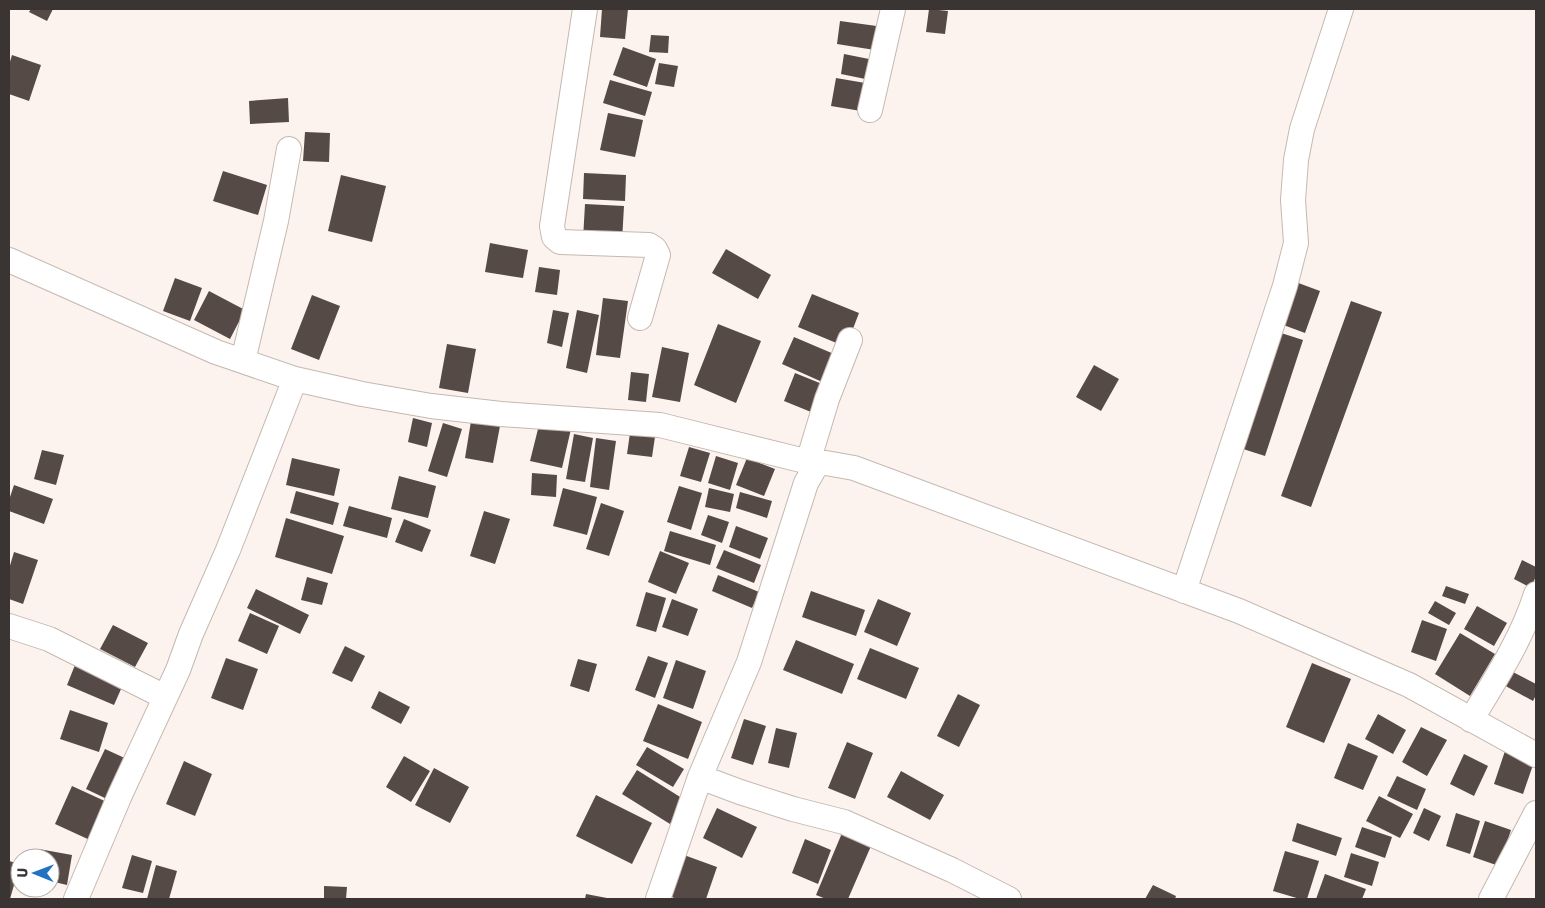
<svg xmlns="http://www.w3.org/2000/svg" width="1545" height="908" font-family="Jost,sans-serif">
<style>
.building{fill:#554a45}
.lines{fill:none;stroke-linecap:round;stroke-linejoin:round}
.minor-casing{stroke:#c4b8b1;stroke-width:26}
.minor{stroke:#fff;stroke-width:24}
</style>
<rect width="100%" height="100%" fill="#fdf3ee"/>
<!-- building -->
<path class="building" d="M31,9H53L47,21L29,12Z
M602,9H628L625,39L600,37Z
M929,9L948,11L945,34L926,32Z
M840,21L884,27L881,51L837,44Z
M651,35L669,36L668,53L649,52Z
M623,47L656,59L647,87L613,75Z
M844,54L879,61L875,81L841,74Z
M12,55L41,65L29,101L9,94V65Z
M659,63L678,66L674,87L655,84Z
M836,78L871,84L867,112L831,106Z
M610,80L652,92L645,116L603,103Z
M288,98L289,122L250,124L249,101Z
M608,113L643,120L635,157L600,150Z
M305,132L330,133L329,162L303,161Z
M223,171L267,185L258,215L213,201Z
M584,173L626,175L625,201L583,199Z
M341,175L386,186L372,242L328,231Z
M585,204L624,206L622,241L583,239Z
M490,243L528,250L523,278L485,272Z
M726,249L771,275L758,299L712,273Z
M539,267L560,270L557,295L535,292Z
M175,278L202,288L190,321L163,311Z
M1293,281L1320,291L1305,333L1278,323Z
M209,291L245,310L230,339L194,320Z
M812,294L859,313L846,347L798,327Z
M312,295L340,306L319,360L291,349Z
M603,298L628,301L620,358L596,355Z
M1351,301L1382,312L1311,507L1281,496Z
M553,310L569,313L562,347L547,343Z
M577,310L599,315L587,373L566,368Z
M718,324L761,341L736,403L694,385Z
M1278,332L1303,340L1265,456L1240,448Z
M794,337L841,357L829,385L782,364Z
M447,344L476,349L468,393L439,388Z
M662,347L689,353L680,402L652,397Z
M1094,365L1119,379L1101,411L1076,397Z
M631,372L649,374L646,402L628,400Z
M795,373L827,386L816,414L784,401Z
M413,418L432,423L427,447L408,442Z
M471,421L500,426L493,463L465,458Z
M540,421L571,429L562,468L530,461Z
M443,423L462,429L447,477L428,471Z
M631,426L656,430L652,457L627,454Z
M574,434L593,438L585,482L566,479Z
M596,438L616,441L609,490L590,487Z
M689,447L710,453L701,482L680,476Z
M42,450L64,455L56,485L34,479Z
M716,456L738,463L730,490L708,483Z
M292,458L340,469L334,496L286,485Z
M747,458L775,469L764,496L736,485Z
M532,473L557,475L556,497L531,495Z
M399,476L436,486L428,518L391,509Z
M14,485L53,499L44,524L9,511V500Z
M679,486L702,493L691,530L667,522Z
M563,488L597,497L587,535L553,526Z
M709,488L734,494L730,512L705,507Z
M296,491L339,503L333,525L290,513Z
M740,492L772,501L767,518L736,508Z
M601,503L624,511L609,556L586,549Z
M349,506L392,518L387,538L343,526Z
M484,511L510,519L495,564L470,556Z
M708,515L729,522L722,543L701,535Z
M286,518L344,536L332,574L275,557Z
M404,519L431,530L422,552L395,542Z
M736,526L768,538L760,559L729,547Z
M670,531L716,545L710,565L664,551Z
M724,550L761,565L754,583L716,568Z
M660,551L689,563L676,594L648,582Z
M14,552L38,560L23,604L9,599V569Z
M1522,560L1536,567V576L1531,588L1514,579Z
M718,575L759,592L752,608L712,591Z
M307,577L328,583L322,605L301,600Z
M1446,586L1469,594L1465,604L1442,596Z
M256,589L309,615L300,634L247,608Z
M811,591L865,610L856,636L802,617Z
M646,592L666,598L656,632L636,626Z
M672,599L698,609L688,636L662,627Z
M878,599L911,613L897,646L864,632Z
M1435,601L1456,613L1449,625L1428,613Z
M1477,606L1507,623L1494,646L1464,629Z
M250,613L279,626L267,654L238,641Z
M1422,620L1447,629L1436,661L1411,652Z
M113,625L148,643L135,667L100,649Z
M1460,633L1495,654L1470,696L1435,674Z
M796,640L854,664L842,694L783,670Z
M345,646L365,656L352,682L332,673Z
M870,648L919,668L906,699L857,679Z
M648,656L668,663L655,698L635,690Z
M226,658L258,669L243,710L211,698Z
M578,659L597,664L589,692L570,686Z
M77,660L125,680L114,705L67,685Z
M676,660L706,671L693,709L663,698Z
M1312,663L1351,679L1324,743L1286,727Z
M1509,670L1536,684V695L1533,701L1502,684Z
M379,691L410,707L401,724L371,708Z
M958,694L980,705L959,747L937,736Z
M658,704L702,722L688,759L643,741Z
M70,710L108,723L99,752L60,739Z
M1378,714L1406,730L1393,754L1365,739Z
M744,719L766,726L753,765L731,758Z
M1421,727L1447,740L1427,776L1402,762Z
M776,728L797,733L789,768L768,763Z
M847,742L873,753L855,799L828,788Z
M1348,743L1378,756L1363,790L1334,778Z
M647,747L684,769L673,787L636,765Z
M105,749L129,760L109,800L86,789Z
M1505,751L1534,762L1523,794L1494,784Z
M1464,754L1488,766L1474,796L1450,784Z
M404,756L430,771L411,802L386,787Z
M184,761L212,774L195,816L166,804Z
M434,768L469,787L450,823L415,805Z
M637,770L685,800L670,824L622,794Z
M901,771L944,795L930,820L887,797Z
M1397,776L1426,789L1417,810L1387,796Z
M72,786L109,803L92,841L55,824Z
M596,795L652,823L632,864L576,836Z
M1379,796L1413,814L1400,838L1366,821Z
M717,808L757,827L742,858L703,838Z
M1424,808L1441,816L1429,841L1413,833Z
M1456,813L1480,821L1470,854L1446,846Z
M1485,821L1511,830L1499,866L1473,857Z
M1297,823L1342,838L1336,856L1292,841Z
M1362,827L1392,837L1385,858L1355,847Z
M842,833L871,846L848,899H826L816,895Z
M805,839L831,850L818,884L792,873Z
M39,849L72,855L67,885L50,881V858H37Z
M1285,851L1319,861L1307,899H1300L1273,891Z
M1351,853L1379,862L1372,886L1344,877Z
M132,855L152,861L143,893L122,888Z
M684,855L717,867L706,899H677L669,896Z
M9,861L20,864L10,899H9Z
M156,865L177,871L169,899H147Z
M1325,874L1366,889L1362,899H1316Z
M1153,885L1176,896L1175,899H1145Z
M324,886L347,887L346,899H324Z
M586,894L607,898V899H585Z"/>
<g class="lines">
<!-- minor casing -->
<g class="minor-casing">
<path id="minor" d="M585,9L552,226L554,237L560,242L649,245L655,249L658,255L640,318
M870,110L893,9
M9,260L216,352L295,379
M243,361L276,221L289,149
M808,462L827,399L850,340
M817,464L826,463L854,468L1239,611L1409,685L1536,755
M1184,591L1285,286L1296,243L1293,200L1296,160L1302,129L1341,9
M9,626L49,639L165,697
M1471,720C1495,680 1522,639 1536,594
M700,777L740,792L793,809L844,822L952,870L1009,899
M76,899L120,795L178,670L191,634L228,550L295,379L362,394L431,406L501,414L660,425L817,464L806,483L749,662L700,777L658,899
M1491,899L1536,813"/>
</g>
<!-- minor -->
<use href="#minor" class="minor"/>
</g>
<!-- border -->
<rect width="1545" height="908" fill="none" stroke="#3a3533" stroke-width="20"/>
<!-- north arrow -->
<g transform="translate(35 873) rotate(271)"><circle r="24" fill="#ffffff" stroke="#b0aead"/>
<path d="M0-4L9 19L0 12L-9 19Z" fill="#2272c0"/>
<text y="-8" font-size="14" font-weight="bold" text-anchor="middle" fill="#3a3533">U</text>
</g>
</svg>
